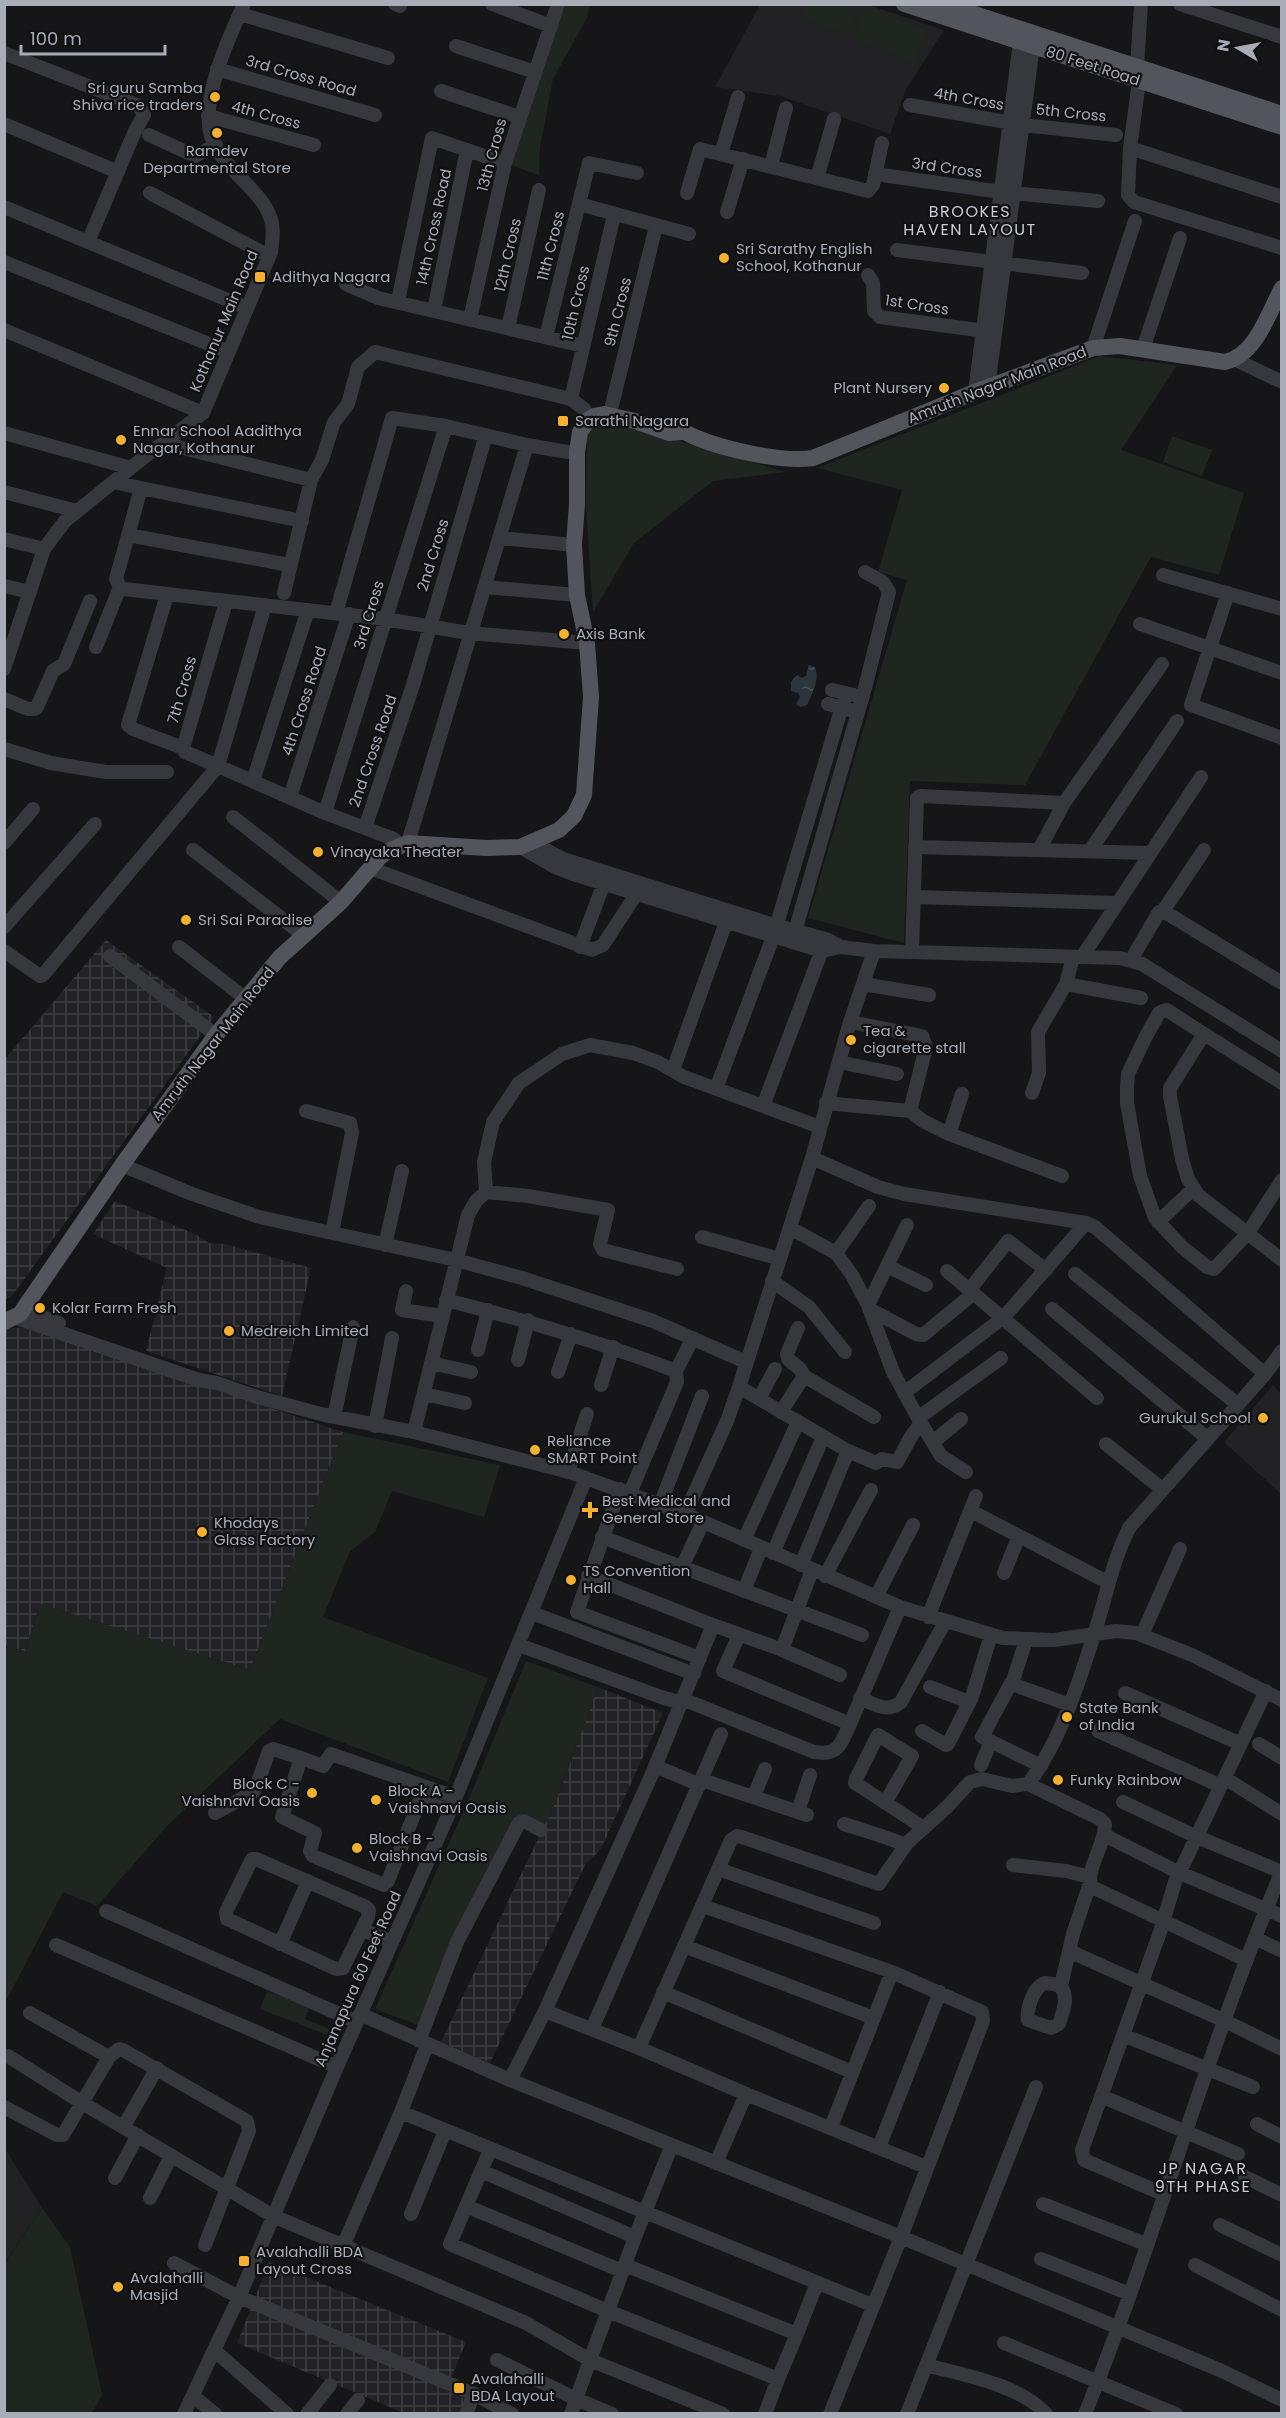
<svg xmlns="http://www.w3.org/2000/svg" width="1286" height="2418" font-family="Poppins,sans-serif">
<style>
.built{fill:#222225}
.industrial{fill:url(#industrial-grid)}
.green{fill:#1e261f}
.water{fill:url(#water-ripples)}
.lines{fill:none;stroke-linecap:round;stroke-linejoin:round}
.minor{stroke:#37383d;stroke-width:14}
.major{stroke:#53555c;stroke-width:16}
.poi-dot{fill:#f2b134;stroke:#111113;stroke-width:2}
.labels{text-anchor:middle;stroke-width:4.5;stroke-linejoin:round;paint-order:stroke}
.street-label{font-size:15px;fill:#a8adb8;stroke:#111113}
.poi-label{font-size:15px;fill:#a8adb8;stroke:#111113;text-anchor:start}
.neighbourhood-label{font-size:16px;letter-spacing:1.5px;fill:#c9ccd4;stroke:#111113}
</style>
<defs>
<pattern id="industrial-grid" width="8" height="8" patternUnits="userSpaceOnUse" patternTransform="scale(1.5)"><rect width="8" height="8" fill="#222225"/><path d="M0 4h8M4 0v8" fill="none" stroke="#3f3f43"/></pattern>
<pattern id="water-ripples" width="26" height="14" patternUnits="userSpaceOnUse" patternTransform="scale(1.5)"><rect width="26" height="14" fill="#2c353c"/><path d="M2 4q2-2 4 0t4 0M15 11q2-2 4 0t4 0" fill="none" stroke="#485056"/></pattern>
</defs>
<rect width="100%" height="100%" fill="#161618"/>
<!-- built -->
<path class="built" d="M760,5H868L944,30L906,89L890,134L780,96L715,87Z
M1273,1385L1281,1394V1494L1224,1442Z
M4,2147L42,2208L7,2260L4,2258Z"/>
<!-- industrial -->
<path class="industrial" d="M106,940L214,1017L12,1296L5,1300V1059Z
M115,1201L197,1235L209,1243L225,1244L311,1268L282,1396L146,1351L167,1268L93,1234Z
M27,1327L343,1432L250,1670L40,1604L25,1651L5,1645L4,1329Z
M598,1687L663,1713L601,1849L585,1865L490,2063L441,2042L556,1801Z
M269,2262L466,2342L446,2390L465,2399L459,2413H404L237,2343Z"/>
<!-- green -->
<path class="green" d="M807,4L845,5L857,9L847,35L802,17Z
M563,5H589L588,16L553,79L540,147L539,175L508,164Z
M865,6L927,30L915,62L853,38Z
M1100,356L1177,365L1121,450L1244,493L1219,575L1151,557L1025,785L910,781L904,943L808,918L907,580L878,572L902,490L817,468Z
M608,420L785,472L713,481L634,543L593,612L586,506L587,437L594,423Z
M1172,436L1212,450L1202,476L1163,462Z
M343,1432L500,1465L484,1517L392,1491L375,1532L350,1551L323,1617L488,1678L448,1782L280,1719L167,1826L97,1906L63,1892L5,2003V1645L25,1651L40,1604L250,1670Z
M526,1661L598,1687L556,1801L545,1824L524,1813L518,1817L467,1909L418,2025L375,2009L471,1794Z
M267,1991L309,2007L305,2019L332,2030L330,2036L260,2009Z
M42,2208L70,2247L102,2395L92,2413L8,2414L5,2411V2264Z"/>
<!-- water -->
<path class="water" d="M809,665L815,667C820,679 812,694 807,705L800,707L796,704L800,697L798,693L791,691V682L797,675L802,678L806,676Z"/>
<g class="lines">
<!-- minor -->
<path class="minor" d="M395,4L400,6
M492,4L551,26
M1141,4L1137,67L1139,81L1130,148L1128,195L1134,202L1282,248
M1180,4L1282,37
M240,14L388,58
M456,46L535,72
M4,53L139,106L144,115L135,131L88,242
M217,69L375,115
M441,91L519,117
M910,105L1023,125L1116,135
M208,116L314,145
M4,124L118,172
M149,135L195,156L216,145
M1130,148L1282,197
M721,154L738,97
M771,166L786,108
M875,174L1001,192L1098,201
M817,178L834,119
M150,193L269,256
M687,193L700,149L868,191L873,185L882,143
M579,204L689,234
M4,207L247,308
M727,212L743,159
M897,250L1082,273
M4,262L229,352
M868,275L873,283L874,311L880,317L993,332
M346,284L378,298L583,346
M398,301L432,138L505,163
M434,310L467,150
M470,319L505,163L558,4
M508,328L539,190
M4,330L203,413
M546,337L589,163L637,173
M1093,348L1135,221
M1143,349L1180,238
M1236,360L1282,382
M988,387L1033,46
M975,392L1020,42
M571,399L614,215
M612,405L656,226
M4,433L131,468
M163,443L311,480
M114,482L141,488L116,579L120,587L124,589L385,619L469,633L587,643
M141,488L302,521
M4,492L77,511
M128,535L289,565
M499,538L574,545
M4,539L44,549
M1163,575L1282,609
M4,586L30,592
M484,587L577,595
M284,593L311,480L322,460L334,422L348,404L358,367L375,352L571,399L584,409L590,419
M1228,593L1191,705L1282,738
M167,595L128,725L133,729L183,748
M226,602L183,748L185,752L218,766L265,605
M336,613L392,418L446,426L527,445L568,452
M1140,624L1282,673
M96,647L120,587
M4,669L44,549L65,521L143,458L203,413L271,252C272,243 274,233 272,224C267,192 223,172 211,136C200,100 229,37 244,4
M832,690L854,695
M4,699L28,709H35L37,707L53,671L64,664L90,601
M828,704L850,710
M4,749L51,763L106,772H167
M253,781L308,610
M290,797L349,614
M325,813L446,426
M233,817L341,902
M365,828L413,685L486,435
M4,843L33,809
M408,843L527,445
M533,843L563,859L777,926L826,939L841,947
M520,847L555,867L573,874L822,951L841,947L874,951L1120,958L1142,964L1282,1051
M915,847L1150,853
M193,850L303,935
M1039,850L1064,803L1162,664
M1090,851L1177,721
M370,868L592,950L603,945L637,893
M914,897L1116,903
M1163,911L1204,850
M4,927L95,824
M792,942L865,688L889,592L883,582L865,572
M179,947L246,999
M580,947L604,883
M4,951L40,976L43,975L218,766L325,813L394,839L400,845
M912,952L917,798L920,796L1064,803
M110,956L216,1035
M1082,957L1201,777
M1131,960L1159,912L1163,911L1282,983
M863,984L929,995
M1066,984L1141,998
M850,1022L922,1036L926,1047L910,1111
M1204,1034L1167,1010L1163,1011L1159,1013L1145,1038L1128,1074L1127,1087V1103L1140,1176L1155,1218L1182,1247L1207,1267L1214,1269L1248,1233L1282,1180
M839,1062L897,1074
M673,1070L726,922
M1282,1083L1204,1034L1170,1088V1096L1182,1159L1188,1179L1198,1195L1282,1260
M716,1089L773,937L846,693
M1032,1093L1039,1073L1038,1032L1066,984L1073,957
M826,1103L910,1111L923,1121L949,1134L1062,1176
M763,1106L825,942
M306,1111L350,1123L352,1133L332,1233
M949,1134L962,1094
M812,1158L878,1187L904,1194L1086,1223L1095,1227L1265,1374
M122,1165L192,1194L259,1217L456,1260L522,1278L653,1321L746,1362
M486,1192L484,1162L493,1122L519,1083L562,1054L590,1045L633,1053L658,1062L684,1077L820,1127
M1158,1222L1194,1188
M790,1228L836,1253L852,1275L868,1305L893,1372L918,1418L941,1456L966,1472
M702,1237L780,1259
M385,1245L402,1171
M836,1253L869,1206
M887,1266L926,1285
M947,1271L1097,1398
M1075,1274L1237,1404
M772,1281L809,1307L845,1352
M970,1289L1008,1241L1046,1270
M406,1291L402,1310L442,1316
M446,1300C525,1320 601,1342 676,1371L677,1382L630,1493
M868,1305L907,1225
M869,1309L916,1334L923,1335L974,1293
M1052,1309L1207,1438
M23,1310L59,1323
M14,1317L199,1380L217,1383L257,1397L325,1415L414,1432L569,1472L685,1514L900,1607L1003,1638L1054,1640L1116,1631L1136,1633L1192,1655L1282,1700
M798,1328L787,1354L788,1359L800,1369L804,1376
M478,1350L488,1310
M518,1360L528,1320
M431,1363L471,1372
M676,1371L693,1338
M558,1372L571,1334
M601,1385L613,1347
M739,1387L848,1451L876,1463L882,1459L897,1462L912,1435L921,1423
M904,1393L1004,1317L1086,1223
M424,1394L465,1403
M759,1399L775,1369
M781,1412L804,1376L874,1417
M334,1417L353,1327
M918,1418L1001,1358
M375,1426L392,1338
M414,1432L468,1215L476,1201L486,1192L528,1196L608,1210L600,1244L603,1250L677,1269
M933,1442L961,1419
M1106,1444L1162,1489
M568,1472L587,1414
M620,1489L577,1612L700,1658
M660,1505L702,1396
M971,1511L1109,1583
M685,1514L727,1421L739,1387L812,1158L850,1022L874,951
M602,1537L862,1635
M744,1540L798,1422
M773,1553L823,1437
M801,1565L848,1451
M682,1567L703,1522
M1004,1573L1019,1536
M588,1576L713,1625
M825,1576L871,1490
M744,1591L761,1548
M876,1597L913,1525
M532,1613L694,1674
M928,1617L976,1496
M739,1635L723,1671L850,1724L900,1607
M1142,1635L1180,1549
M1026,1640L1012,1684L1070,1705
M519,1645L661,1697L678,1702H690L814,1752C840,1756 840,1744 850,1724
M780,1649L840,1675
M1011,1683L982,1737L1041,1766
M930,1687L969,1702
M1125,1693L1241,1744
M860,1698C875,1705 887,1713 901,1702L945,1622
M922,1731L946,1745L948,1744L972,1697L991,1635
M1098,1731L1221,1786
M1259,1744L1282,1758
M981,1765L991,1741
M655,1766L700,1785
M1225,1778L1282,1814
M702,1780L807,1815
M1028,1784L1100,1819L1105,1824C1106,1843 1084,1872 1092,1887L1246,1960
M425,1787L388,1881L384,1885L313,1856L310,1851L315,1833L282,1817L301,1758L323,1766L331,1754L455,1797
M754,1796L765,1769
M420,1800L450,1811
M1123,1802L1197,1837L1282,1872
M885,1803L912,1756L878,1735L856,1779L855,1783L924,1828
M798,1811L810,1775
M215,1813L252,1793L256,1787L269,1751L273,1749L301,1758
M844,1824C865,1831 885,1836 905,1845
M1104,1835L1180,1873L1282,1916
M252,1859H256L366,1907L369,1910L368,1917L343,1968L336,1969L227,1919L226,1912Z
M1013,1865L1066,1871L1090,1877
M718,1869L874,1923
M703,1906L892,1972L982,2012L983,2021L901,2237L830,2414
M106,1911L357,2022
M363,1930L392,1942
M1255,1938L1282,1951
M280,1944L308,1881
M56,1945L337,2067
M684,1946L874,2018
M1069,1951L1225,2021L1282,2049
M1061,1986C1057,1985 1050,1983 1046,1983C1034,1985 1026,2010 1028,2020L1051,2028L1059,2024C1063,2011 1069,1999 1061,1986L1073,1934L1090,1883
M663,1992L852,2072
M545,2011L652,1774L713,1625L780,1649L783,1647L812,1570
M30,2013L109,2057
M360,2014L510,2080L901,2237L1222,2371L1282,2400
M592,2029L721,1734
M1123,2035L1253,2087
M419,2041L457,1942L519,1823L524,1821L541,1830
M639,2048L746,2094L926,2167
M8,2056L84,2104L273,2216L526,2323L590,2360L571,2414
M510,2080L545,2011L639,2048L731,1840L737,1836L742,1837L879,1884L907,1843L947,1807L970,1782L982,1779L1012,1786L1028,1784C1062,1740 1084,1668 1100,1615C1109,1584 1114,1558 1129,1528L1265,1374L1282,1351
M1101,2096L1238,2154
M4,2107L57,2135H63L109,2057L119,2049L123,2050L247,2121L249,2131L205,2245
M401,2112L872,2305
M1257,2124L1282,2137
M124,2126L157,2068
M831,2127L892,1972
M671,2147L635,2237L590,2360L723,2414
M879,2147L940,1992
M490,2150L450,2244L608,2311L778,2379L797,2334
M716,2163L746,2094
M481,2171L635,2237
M1245,2177L1282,2195
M115,2178L138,2135
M1163,2194L1084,2160L1082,2150L1160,1932L1175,1882L1266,1691
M150,2198L171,2156
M1043,2204L1146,2244
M466,2206L622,2271
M411,2214L445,2131
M1220,2225L1282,2255
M343,2246L401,2112L427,2045
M1041,2259L1130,2294
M174,2263L239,2297L474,2394L512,2414
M625,2265L797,2334L817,2283
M1195,2265L1282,2310
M1004,2343L1176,2414
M215,2351L287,2414
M497,2360L576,2399L612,2414
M927,2365C965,2376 1019,2384 1046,2414
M193,2396L215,2414
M184,2414L239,2297L337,2067L450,1811L586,1478
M307,2414L330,2385
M347,2414L358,2400
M466,2414L474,2394
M765,2414L778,2379
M907,2414L1036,2087
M1085,2414C1157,2235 1207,2048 1282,1871"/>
<!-- major -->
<path class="major" d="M904,4L1282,127
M944,4L1282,114
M674,425C700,446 780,463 813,458L975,392L1093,348L1120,346L1225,362C1256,355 1268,314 1282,288
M4,1322L20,1314L122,1165L216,1035L280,957L341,902L379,858L388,851L408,843L486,848L520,847L559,830L574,816L584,795L591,697L587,643L577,595L574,545L577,504V452L580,432L588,420L594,416L604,414L635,421L669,433L682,432"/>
</g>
<!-- markers -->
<g class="poi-dot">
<circle cx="215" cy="97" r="6"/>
<circle cx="217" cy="133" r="6"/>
<circle cx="724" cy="258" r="6"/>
<rect x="254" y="271" width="12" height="12" rx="3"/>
<circle cx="944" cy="388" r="6"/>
<rect x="557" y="415" width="12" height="12" rx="3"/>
<circle cx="121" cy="440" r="6"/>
<circle cx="564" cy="634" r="6"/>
<circle cx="318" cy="852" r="6"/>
<circle cx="186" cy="920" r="6"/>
<circle cx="851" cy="1040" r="6"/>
<circle cx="40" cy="1308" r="6"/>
<circle cx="229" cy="1331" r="6"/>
<circle cx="1263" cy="1418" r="6"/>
<circle cx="535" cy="1450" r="6"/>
<path d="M587 1501h6v6h6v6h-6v6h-6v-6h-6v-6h6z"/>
<circle cx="202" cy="1532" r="6"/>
<circle cx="571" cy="1580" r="6"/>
<circle cx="1067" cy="1717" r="6"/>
<circle cx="1058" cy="1780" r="6"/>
<circle cx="312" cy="1793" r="6"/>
<circle cx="376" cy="1800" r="6"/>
<circle cx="357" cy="1848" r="6"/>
<rect x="238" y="2255" width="12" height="12" rx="3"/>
<circle cx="118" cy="2287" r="6"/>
<rect x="453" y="2382" width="12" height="12" rx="3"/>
</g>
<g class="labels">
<!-- street labels -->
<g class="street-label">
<text transform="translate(1093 66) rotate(18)" y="5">80 Feet Road</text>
<text transform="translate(301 76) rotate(16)" y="5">3rd Cross Road</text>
<text transform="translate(969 99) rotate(10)" y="5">4th Cross</text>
<text transform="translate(1071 113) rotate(6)" y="5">5th Cross</text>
<text transform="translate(266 115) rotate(15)" y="5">4th Cross</text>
<text transform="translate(492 155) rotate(-75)" y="5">13th Cross</text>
<text transform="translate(947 168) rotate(8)" y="5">3rd Cross</text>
<text transform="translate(434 227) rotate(-78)" y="5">14th Cross Road</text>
<text transform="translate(551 246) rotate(-76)" y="5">11th Cross</text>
<text transform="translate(508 255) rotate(-77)" y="5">12th Cross</text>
<text transform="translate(576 303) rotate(-77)" y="5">10th Cross</text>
<text transform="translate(917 305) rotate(9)" y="5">1st Cross</text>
<text transform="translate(618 312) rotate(-76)" y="5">9th Cross</text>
<text transform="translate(224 321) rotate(-67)" y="5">Kothanur Main Road</text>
<text transform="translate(997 385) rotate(-21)" y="5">Amruth Nagar Main Road</text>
<text transform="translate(433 555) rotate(-73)" y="5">2nd Cross</text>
<text transform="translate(369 615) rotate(-73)" y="5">3rd Cross</text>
<text transform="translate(182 690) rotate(-74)" y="5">7th Cross</text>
<text transform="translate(304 701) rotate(-72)" y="5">4th Cross Road</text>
<text transform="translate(373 751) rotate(-71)" y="5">2nd Cross Road</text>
<text transform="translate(213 1044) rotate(-52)" y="5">Amruth Nagar Main Road</text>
<text transform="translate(358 1979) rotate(-66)" y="5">Anjanapura 60 Feet Road</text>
</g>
<!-- poi labels -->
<g class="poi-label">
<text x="203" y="93" text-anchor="end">Sri guru Samba<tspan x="203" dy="17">Shiva rice traders</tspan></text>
<text x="217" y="156" text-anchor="middle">Ramdev<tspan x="217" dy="17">Departmental Store</tspan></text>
<text x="736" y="254">Sri Sarathy English<tspan x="736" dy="17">School, Kothanur</tspan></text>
<text x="272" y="282">Adithya Nagara</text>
<text x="932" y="393" text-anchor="end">Plant Nursery</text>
<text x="575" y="426">Sarathi Nagara</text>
<text x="133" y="436">Ennar School Aadithya<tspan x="133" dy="17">Nagar, Kothanur</tspan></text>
<text x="576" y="639">Axis Bank</text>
<text x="330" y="857">Vinayaka Theater</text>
<text x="198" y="925">Sri Sai Paradise</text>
<text x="863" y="1036">Tea &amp;<tspan x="863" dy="17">cigarette stall</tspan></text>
<text x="52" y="1313">Kolar Farm Fresh</text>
<text x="241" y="1336">Medreich Limited</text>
<text x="1251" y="1423" text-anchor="end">Gurukul School</text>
<text x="547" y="1446">Reliance<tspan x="547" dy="17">SMART Point</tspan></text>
<text x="602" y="1506">Best Medical and<tspan x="602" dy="17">General Store</tspan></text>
<text x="214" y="1528">Khodays<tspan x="214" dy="17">Glass Factory</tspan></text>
<text x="583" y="1576">TS Convention<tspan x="583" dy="17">Hall</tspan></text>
<text x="1079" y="1713">State Bank<tspan x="1079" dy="17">of India</tspan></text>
<text x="1070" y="1785">Funky Rainbow</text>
<text x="300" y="1789" text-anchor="end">Block C -<tspan x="300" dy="17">Vaishnavi Oasis</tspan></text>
<text x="388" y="1796">Block A -<tspan x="388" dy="17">Vaishnavi Oasis</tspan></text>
<text x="369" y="1844">Block B -<tspan x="369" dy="17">Vaishnavi Oasis</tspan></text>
<text x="256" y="2257">Avalahalli BDA<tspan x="256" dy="17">Layout Cross</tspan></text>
<text x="130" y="2283">Avalahalli<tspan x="130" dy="17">Masjid</tspan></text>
<text x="471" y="2384">Avalahalli<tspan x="471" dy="17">BDA Layout</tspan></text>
</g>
<!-- neighbourhood labels -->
<g class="neighbourhood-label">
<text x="970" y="217">BROOKES<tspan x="970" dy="18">HAVEN LAYOUT</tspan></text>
<text x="1203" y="2174">JP NAGAR<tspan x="1203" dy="18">9TH PHASE</tspan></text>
</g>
</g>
<!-- border -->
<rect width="1286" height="2418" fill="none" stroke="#a8adb8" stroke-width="12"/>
<!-- north arrow -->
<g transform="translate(1238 48) rotate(280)" stroke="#111113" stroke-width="4.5" paint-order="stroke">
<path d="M0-4.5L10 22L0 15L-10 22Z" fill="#a8adb8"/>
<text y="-9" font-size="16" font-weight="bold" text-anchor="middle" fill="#a8adb8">N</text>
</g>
<!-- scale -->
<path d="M21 45v9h144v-9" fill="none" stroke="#a8adb8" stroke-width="3"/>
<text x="30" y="45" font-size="18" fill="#a8adb8" stroke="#111113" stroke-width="4.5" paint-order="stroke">100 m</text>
</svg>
